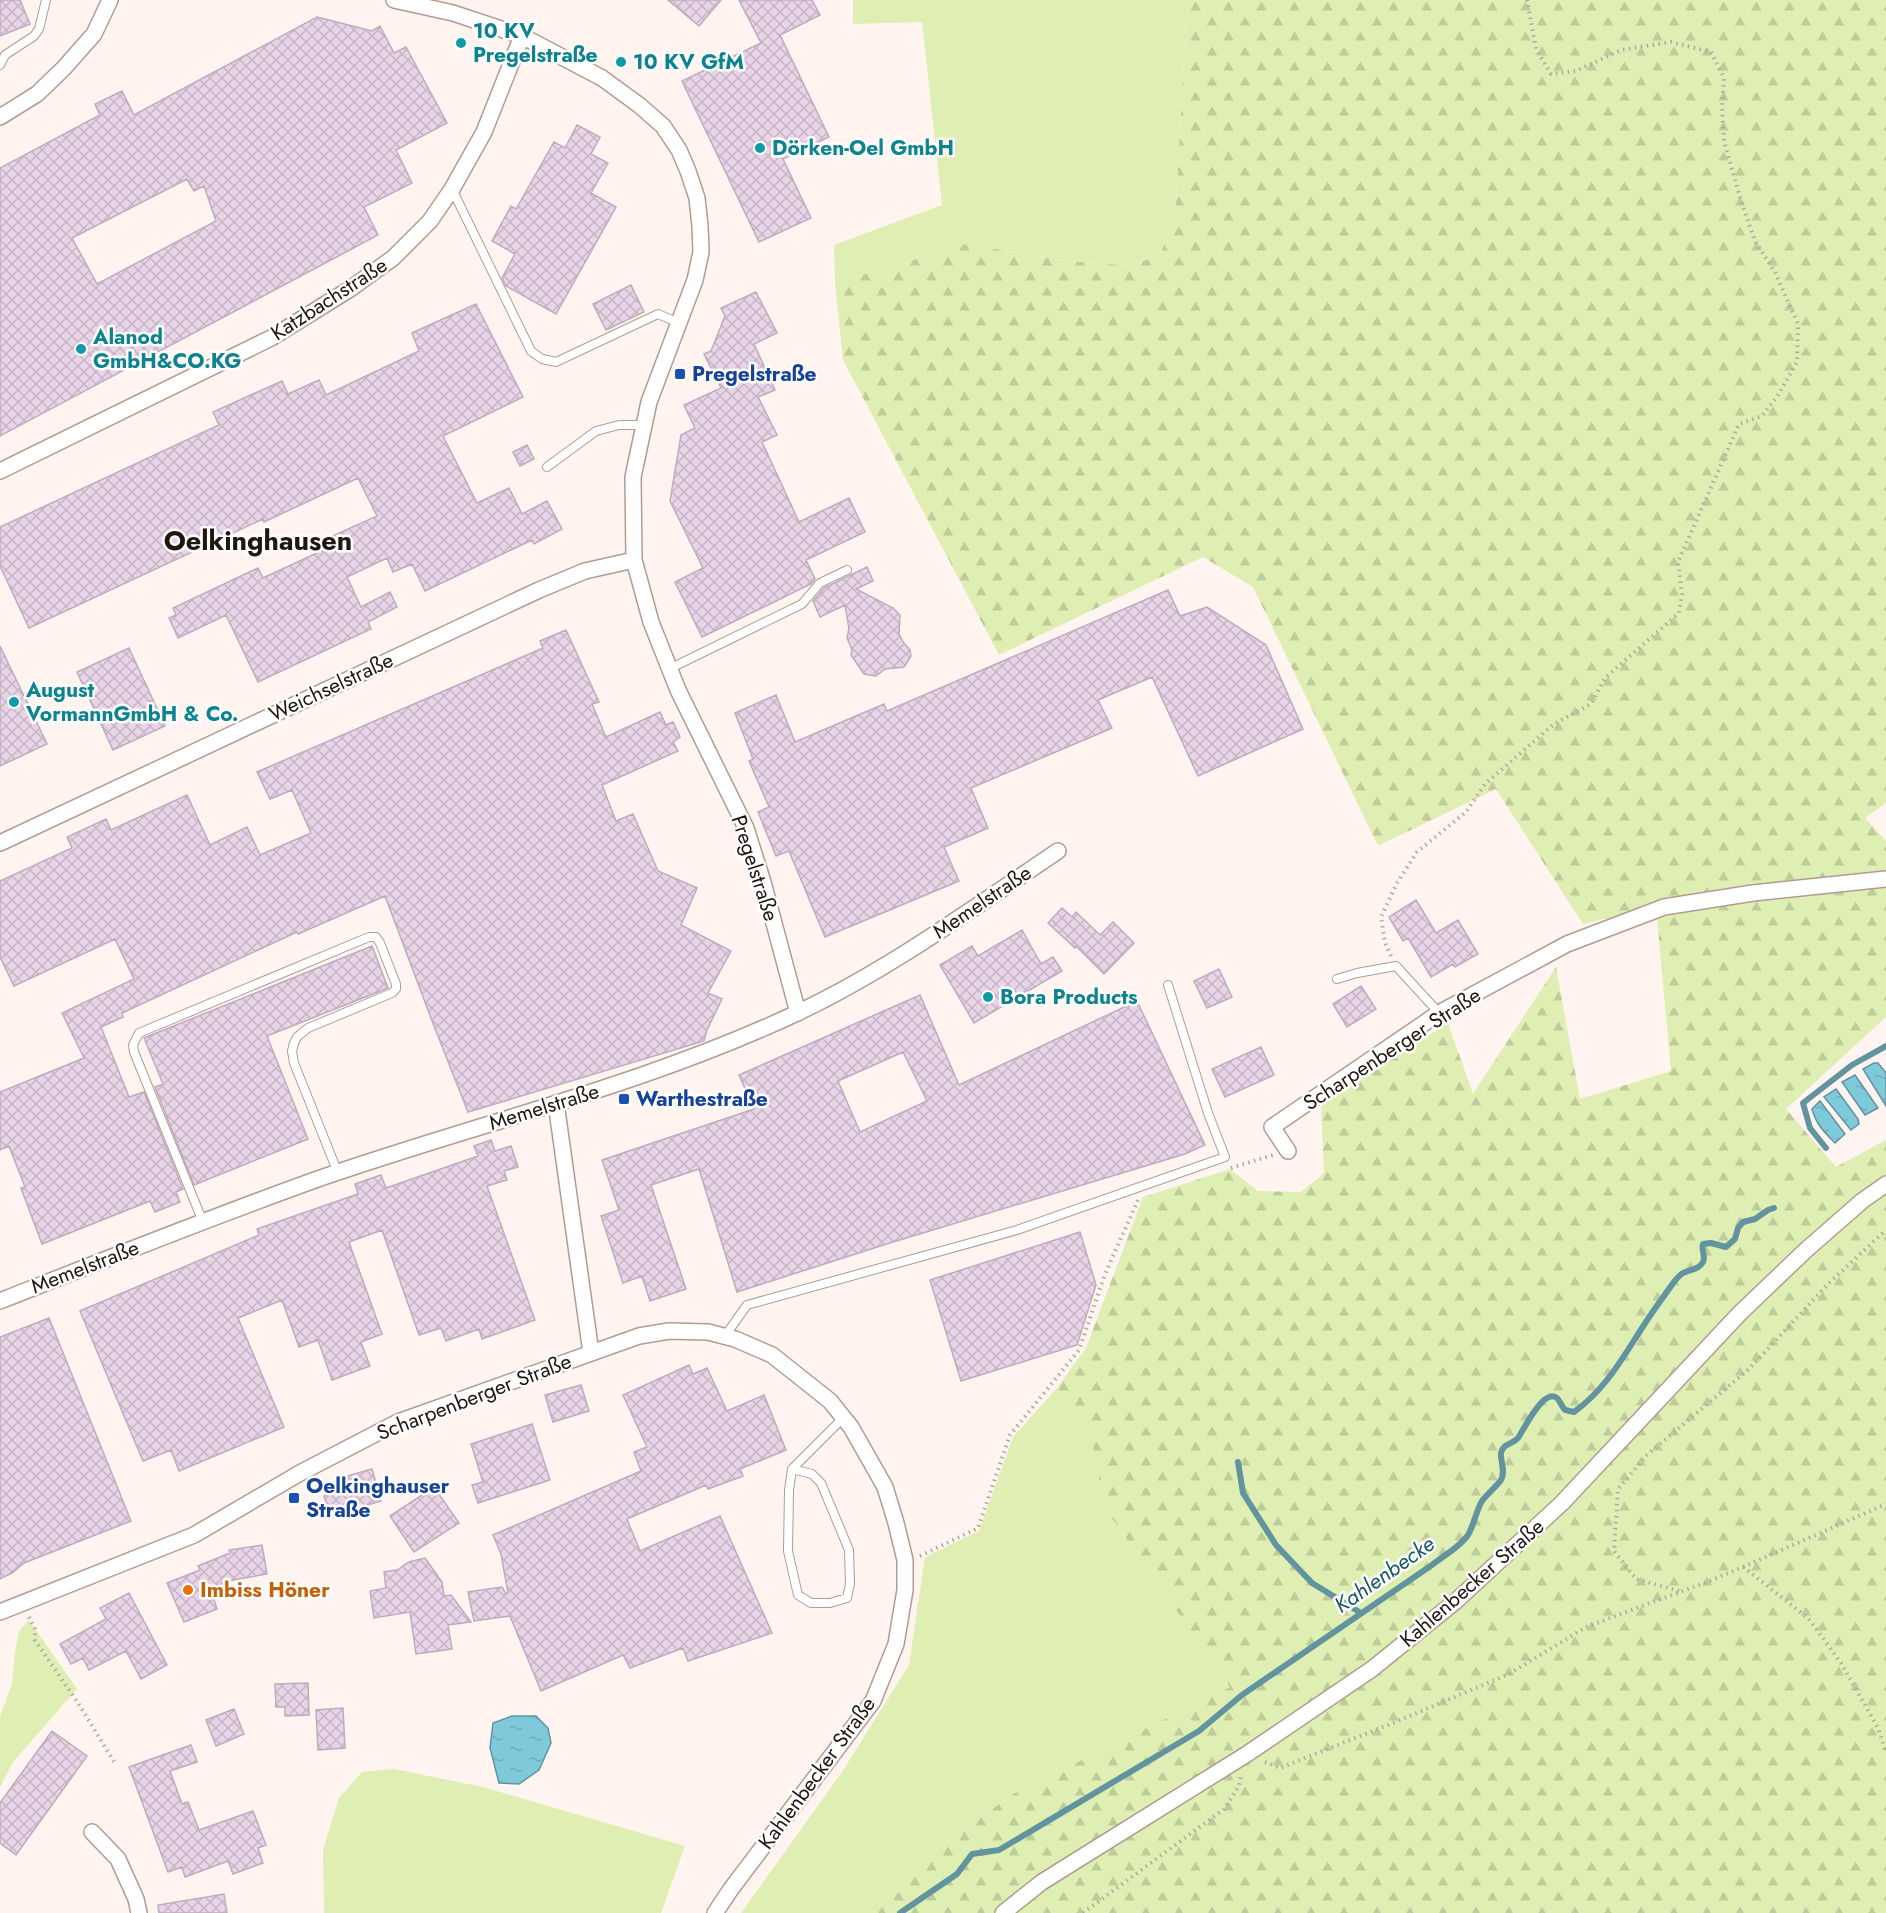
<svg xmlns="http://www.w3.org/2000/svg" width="1886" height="1913" font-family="Jost,sans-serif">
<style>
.grass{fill:#dfefb4}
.forest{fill:url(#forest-firs)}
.water{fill:url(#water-ripples);stroke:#62949f;stroke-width:1.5}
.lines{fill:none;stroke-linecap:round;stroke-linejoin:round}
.stream{stroke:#62949f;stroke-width:6}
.building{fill:url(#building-cross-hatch);stroke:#beabbe;stroke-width:1.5;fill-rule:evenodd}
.lane-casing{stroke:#b49b91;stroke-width:10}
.street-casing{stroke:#b49b91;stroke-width:18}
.path{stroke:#b1a7a3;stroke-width:4;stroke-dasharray:1.5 4.5;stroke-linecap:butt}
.lane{stroke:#fff;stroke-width:8}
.street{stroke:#fff;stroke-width:15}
.culture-dot{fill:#0f9aa8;stroke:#fff;stroke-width:2}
.transit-dot{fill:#1a4fb4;stroke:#fff;stroke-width:2}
.food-dot{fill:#e8710a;stroke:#fff;stroke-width:2}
.labels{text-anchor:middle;stroke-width:5;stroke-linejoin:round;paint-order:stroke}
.culture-label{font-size:21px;font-weight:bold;fill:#0d838f;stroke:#fff;text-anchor:start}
.street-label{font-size:21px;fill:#1f1612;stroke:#fff}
.transit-label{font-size:21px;font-weight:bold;fill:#164399;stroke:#fff;text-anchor:start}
.food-label{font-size:21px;font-weight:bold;fill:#c56008;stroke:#fff;text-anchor:start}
.water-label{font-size:22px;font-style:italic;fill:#185865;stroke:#fff}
.district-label{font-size:27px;font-weight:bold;fill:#1f1612;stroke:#fff}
</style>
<defs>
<pattern id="forest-firs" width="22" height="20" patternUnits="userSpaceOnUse" patternTransform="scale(1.5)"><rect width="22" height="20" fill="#dfefb4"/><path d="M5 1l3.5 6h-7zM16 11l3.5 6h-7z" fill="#bfcc9a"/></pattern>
<pattern id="water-ripples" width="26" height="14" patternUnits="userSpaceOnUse" patternTransform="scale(1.5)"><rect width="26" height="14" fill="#7ecadb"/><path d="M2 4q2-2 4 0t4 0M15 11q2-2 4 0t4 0" fill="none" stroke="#6cadbb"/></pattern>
<pattern id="building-cross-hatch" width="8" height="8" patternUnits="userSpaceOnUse" patternTransform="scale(1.5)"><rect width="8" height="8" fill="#e8d4e7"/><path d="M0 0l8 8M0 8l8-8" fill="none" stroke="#c7b5c5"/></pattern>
</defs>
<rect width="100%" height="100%" fill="#fff4f0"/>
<!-- grass -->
<path class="grass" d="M853,0H1187L1176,204L1161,254L1131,266L1060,260L967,244L835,283L834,245L942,205L922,22L853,24Z
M1057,1388L1092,1444L1105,1508L1231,1687L1013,1794L896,1878L866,1913H741L842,1772L909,1665L925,1557L979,1531L1013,1437Z
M29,1620L77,1689L13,1762L0,1787V1717L12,1683L15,1652L19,1631Z
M394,1769L483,1787L685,1846L661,1913H324L323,1850L339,1798L362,1772Z"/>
<!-- forest -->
<path class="forest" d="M1187,0H1886V803L1865,818L1886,841V1017L1786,1109L1836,1167L1886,1140V1913H866L896,1878L1013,1794L1230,1687L1105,1508L1092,1444L1057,1388L1086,1348L1143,1197L1230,1169L1258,1191L1301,1192L1324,1173L1321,1105L1448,1023L1473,1094L1556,967L1580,1099L1671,1071L1656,907L1583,924L1496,789L1378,846L1253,587L1203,557L999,655L843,360L835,283L967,244L1060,260L1131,266L1161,254L1176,204Z"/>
<!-- water -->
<path class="water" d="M1874,1063H1878L1886,1073V1106L1863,1069Z
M1855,1075L1878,1108L1865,1115L1842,1082Z
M1836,1089L1858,1119L1859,1124L1851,1130L1824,1097Z
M1820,1101L1845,1134L1835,1143C1824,1132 1816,1124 1812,1109Z
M512,1716H536L548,1728L551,1743L539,1770L519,1784L499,1783L490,1748L493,1723Z"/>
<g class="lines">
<!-- stream -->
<path class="stream" d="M1826,1148L1810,1128L1803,1103L1852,1065L1886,1046
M1238,1462L1243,1493L1276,1545L1312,1583L1361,1613
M900,1913L957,1874L972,1854L999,1850L1199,1731L1242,1695L1432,1565C1443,1556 1460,1547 1468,1535C1474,1525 1476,1511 1482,1501C1488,1493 1496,1487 1501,1480C1506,1471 1500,1461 1501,1453C1503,1443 1512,1445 1518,1438C1523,1431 1544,1387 1557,1398C1560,1401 1562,1407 1565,1410L1574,1412C1606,1389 1623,1357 1644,1325C1652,1312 1662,1299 1671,1286C1674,1282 1678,1276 1683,1273C1690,1269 1699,1270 1703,1262C1706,1256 1701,1250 1703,1244L1711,1243L1726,1247L1735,1239L1738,1228L1743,1222L1755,1219L1768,1210L1774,1208"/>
</g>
<!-- building -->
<path class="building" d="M0,0H20L30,24L0,36Z
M668,0H721L699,26Z
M739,0H812L820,15L780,35L829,137L783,159L811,218L759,242L682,81L761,43Z
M317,17L372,31L380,26L394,53L406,47L447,123L396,150L412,183L364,207L378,235L0,436V168L100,115L95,104L122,91L134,115ZM187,179L194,191L204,186L216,221L97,284L72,238Z
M577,125L600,137L591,154L608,163L591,193L616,207L556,314L506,286L502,278L515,254L492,241L511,206L516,209L554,142L565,148Z
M631,285L644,312L606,330L593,304Z
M756,292L777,333L754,344L775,390L758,397L777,435L762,442L799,522L849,498L865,532L806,560L815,579L811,584L702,637L675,582L703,568L670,501L681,435L695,428L684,405L721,388L704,354L711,351L725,316L721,308Z
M476,304L523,397L443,436L477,503L509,488L522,514L547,501L562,529L534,544L532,540L425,591L412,564L393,572L387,558L347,577L361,607L390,592L397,607L368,622L371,629L258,682L226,615L178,638L169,618L176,615L173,608L258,568L263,578L332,546L328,538L377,516L358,478L264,522L263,519L29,628L0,566V527L219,425L213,412L282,381L288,394L319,380L326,395L419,351L412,333Z
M527,445L534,459L520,466L513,452Z
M867,567L873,581L856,589L893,608L900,615L899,634L903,642L910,650L911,656L904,667L885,669L876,676L864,674L851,655L852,650L847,638L849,629L845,605L820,617L813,601L824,588Z
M1168,590L1180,616L1207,607L1266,645L1303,729L1198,776L1152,677L1098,700L1112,728L971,788L988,828L944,847L959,881L825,937L789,851L776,856L758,812L769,807L749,761L753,759L735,713L776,695L795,742L884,704L887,711Z
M566,630L599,702L592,704L606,737L660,712L666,725L673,722L680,737L673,742L678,751L602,785L616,821L633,814L658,871L697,888L681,925L731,951L708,993L722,999L707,1030L704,1041L468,1112L434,1026L385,896L298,934L297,932L122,1013L123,1017L101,1027L129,1097L144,1092L183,1189L176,1192L180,1202L155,1212L150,1201L42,1244L21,1188L25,1187L9,1146L0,1150V1092L84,1058L62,1013L134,979L115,939L14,986L0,957V881L72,848L67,837L106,819L111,830L187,795L210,845L247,827L260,855L311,833L292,790L270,799L257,772L543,648L540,641Z
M0,646L47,744L0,766Z
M129,648L165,726L113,750L77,672Z
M1416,900L1436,933L1458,920L1478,954L1455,967L1453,964L1431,977L1408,938L1403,941L1389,917Z
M1062,908L1072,917L1076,912L1100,935L1113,922L1134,943L1104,974L1076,946L1075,948L1048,923Z
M1022,930L1041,964L1053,957L1062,971L974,1023L940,965L972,946L978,956Z
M372,946L388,988L267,1036L308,1139L194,1185L155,1087L163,1084L144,1038Z
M1219,969L1232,997L1207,1008L1194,981Z
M1361,986L1376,1009L1347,1027L1333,1004Z
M920,995L959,1085L1137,1001L1205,1145L1185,1154L893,1242L737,1292L699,1169L651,1185L686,1289L650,1301L642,1276L623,1283L601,1216L619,1210L602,1160L754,1109L739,1075ZM903,1052L927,1101L860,1132L838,1081Z
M1261,1047L1274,1075L1225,1097L1212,1069Z
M491,1140L495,1151L511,1146L518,1167L504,1171L507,1180L487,1186L535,1320L482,1339L479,1329L446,1341L441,1328L419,1335L382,1230L349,1242L382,1334L361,1342L370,1366L332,1380L318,1340L299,1347L282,1300L238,1318L284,1427L179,1471L171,1450L143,1461L80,1311L259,1235L257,1229L358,1194L355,1184L381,1175L386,1188L478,1156L474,1146Z
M1080,1232L1096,1285L1077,1345L961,1381L930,1280Z
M49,1318L131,1521L24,1563L12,1573L0,1579V1337Z
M689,1365L693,1374L707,1368L727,1411L764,1395L786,1450L740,1469L743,1476L708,1489L706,1485L627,1519L640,1551L720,1516L772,1633L688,1661L683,1648L630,1668L623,1655L541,1691L510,1616L474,1621L468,1592L502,1587L506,1594L508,1593L501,1554L493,1535L641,1471L634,1452L647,1447L623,1395Z
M581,1385L589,1411L553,1422L545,1395Z
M532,1424L550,1480L478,1503L472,1485L483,1482L471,1444Z
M372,1469L381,1501L330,1516L324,1496L350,1488L347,1476Z
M434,1487L459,1523L414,1552L390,1516Z
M262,1545L267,1574L222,1582V1584L210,1587L217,1609L184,1622L167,1583L200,1570L198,1566L230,1553L229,1550Z
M425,1558L442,1582L444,1596L451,1595L471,1622L448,1625L452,1649L416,1654L410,1612L374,1618L370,1591L386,1588L384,1572L397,1570L409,1562Z
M129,1593L167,1665L141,1679L126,1651L89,1670L83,1658L71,1664L60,1644L106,1619L100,1608Z
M308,1683L309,1715L285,1716V1707H276L275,1684Z
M343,1708L345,1748L318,1750L316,1710Z
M234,1709L244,1734L216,1746L206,1720Z
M52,1731L87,1756L16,1855L0,1843V1803Z
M191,1745L197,1762L170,1771L182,1804L188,1802L199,1830L253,1811L266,1845L258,1848L263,1863L233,1874L228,1861L185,1877L182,1867L168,1872L129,1767Z
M224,1894L227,1913H159L158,1905Z"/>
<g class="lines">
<!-- lane casing -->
<g class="lane-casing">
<path id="lane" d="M0,65L5,55L34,36L39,29L46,0
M452,189L531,351L542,359L556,362L658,314L679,323
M547,467L596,431L619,425H644
M669,669L802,604L820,583L847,570
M1337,979L1357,973L1396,966L1439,1013
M203,1222L134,1052L133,1045L139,1033L369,937H376L380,943L396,984V989L392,993L308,1028L297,1037L294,1043L292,1051L294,1063L338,1173
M725,1336L747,1305L1017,1230L1225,1157L1208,1113L1168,985
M792,1469L812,1474L821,1483L849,1550L850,1584L847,1598L830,1603H811L798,1595L788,1551L789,1490L792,1469L843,1418"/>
</g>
<!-- street casing -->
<g class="street-casing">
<path id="street" d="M394,0L453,13L522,36L602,78L639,105L663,126L679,150L688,171L697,198L700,226L701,252L695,280L649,402L633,477L634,560L651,622L678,690L746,828L763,882L798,1013
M0,117L37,94L64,68L94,34L110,0
M0,471L271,338L350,289L393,258L430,221L452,189L484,132L522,36
M0,843L539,590L585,571L634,560
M556,1103L591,1353
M1288,1151L1272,1127L1439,1013L1567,944L1664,907L1753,893L1886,879
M0,1301C104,1260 209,1218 315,1180C475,1124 642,1086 797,1013C890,969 973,908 1058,851
M0,1612L194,1535L300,1473L398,1422L639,1336L669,1331L708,1332L735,1339L772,1355L830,1401L851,1427L885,1487L896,1523L905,1560V1590L896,1644L873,1701L731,1889L715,1913
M92,1832L118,1859L136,1899L139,1913
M1003,1913L1042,1882L1247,1754L1372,1669L1456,1601L1562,1503L1740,1313L1806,1250L1862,1201L1886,1184"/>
</g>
<!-- path -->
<path class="path" d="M1391,956L1385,943L1381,917L1397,883L1417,852L1466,812L1485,784L1554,724L1591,704L1605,678L1679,613L1682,594L1678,562L1739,424L1762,416L1777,397L1797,362L1798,324L1775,272L1755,241L1741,201L1724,141L1722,108L1724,78L1711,52L1671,42L1621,50L1576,71L1551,74L1536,49L1527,0
M1231,1168L1273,1155
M920,1556L978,1528L1010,1435L1079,1350L1105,1274L1138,1200
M1743,1567L1886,1504
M1679,1591L1636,1579L1614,1551L1618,1489L1647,1455L1750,1368L1829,1283L1886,1230
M29,1617L35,1629V1640L80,1706L116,1765
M1265,1762L1280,1768L1393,1723L1509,1674L1586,1627L1707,1582L1743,1567L1808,1618L1841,1663L1878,1728L1886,1752
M1083,1913L1224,1809L1239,1786L1241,1776"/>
<!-- lane -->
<use href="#lane" class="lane"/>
<!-- street -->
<use href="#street" class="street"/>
</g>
<!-- markers -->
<g class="culture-dot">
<circle cx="461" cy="43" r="6"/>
<circle cx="621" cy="62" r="6"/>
<circle cx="760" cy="148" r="6"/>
<circle cx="81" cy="349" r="6"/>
<circle cx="14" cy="702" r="6"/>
<circle cx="988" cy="997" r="6"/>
</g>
<g class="transit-dot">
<rect x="674" y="368" width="12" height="12" rx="3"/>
<rect x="618" y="1093" width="12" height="12" rx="3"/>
<rect x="288" y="1492" width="12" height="12" rx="3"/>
</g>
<circle class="food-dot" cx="188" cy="1590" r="6"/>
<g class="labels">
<!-- culture labels -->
<g class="culture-label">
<text x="473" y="38">10 KV<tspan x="473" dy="24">Pregelstraße</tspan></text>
<text x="633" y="69">10 KV GfM</text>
<text x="772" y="155">Dörken-Oel GmbH</text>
<text x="93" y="344">Alanod<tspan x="93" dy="24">GmbH&amp;CO.KG</tspan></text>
<text x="26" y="697">August<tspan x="26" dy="24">VormannGmbH &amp; Co.</tspan></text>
<text x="1000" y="1004">Bora Products</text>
</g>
<!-- street labels -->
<g class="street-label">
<text transform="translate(329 299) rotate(-33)" y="7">Katzbachstraße</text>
<text transform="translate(331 687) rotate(-25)" y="7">Weichselstraße</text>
<text transform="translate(755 868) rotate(72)" y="7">Pregelstraße</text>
<text transform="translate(982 902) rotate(-34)" y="7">Memelstraße</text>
<text transform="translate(1392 1049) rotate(-33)" y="7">Scharpenberger Straße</text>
<text transform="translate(544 1107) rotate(-17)" y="7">Memelstraße</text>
<text transform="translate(85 1267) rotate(-21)" y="7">Memelstraße</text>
<text transform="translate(474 1397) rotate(-21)" y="7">Scharpenberger Straße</text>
<text transform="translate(1472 1583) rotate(-41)" y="7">Kahlenbecker Straße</text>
<text transform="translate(817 1773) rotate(-54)" y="7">Kahlenbecker Straße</text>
</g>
<!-- transit labels -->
<g class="transit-label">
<text x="692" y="381">Pregelstraße</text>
<text x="636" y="1106">Warthestraße</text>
<text x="306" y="1493">Oelkinghauser<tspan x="306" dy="24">Straße</tspan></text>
</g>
<!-- food labels -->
<g class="food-label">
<text x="200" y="1597">Imbiss Höner</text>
</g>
<!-- water labels -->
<g class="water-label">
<text transform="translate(1384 1574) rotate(-35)" y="8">Kahlenbecke</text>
</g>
<!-- district labels -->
<g class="district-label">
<text x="258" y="550">Oelkinghausen</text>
</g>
</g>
</svg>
